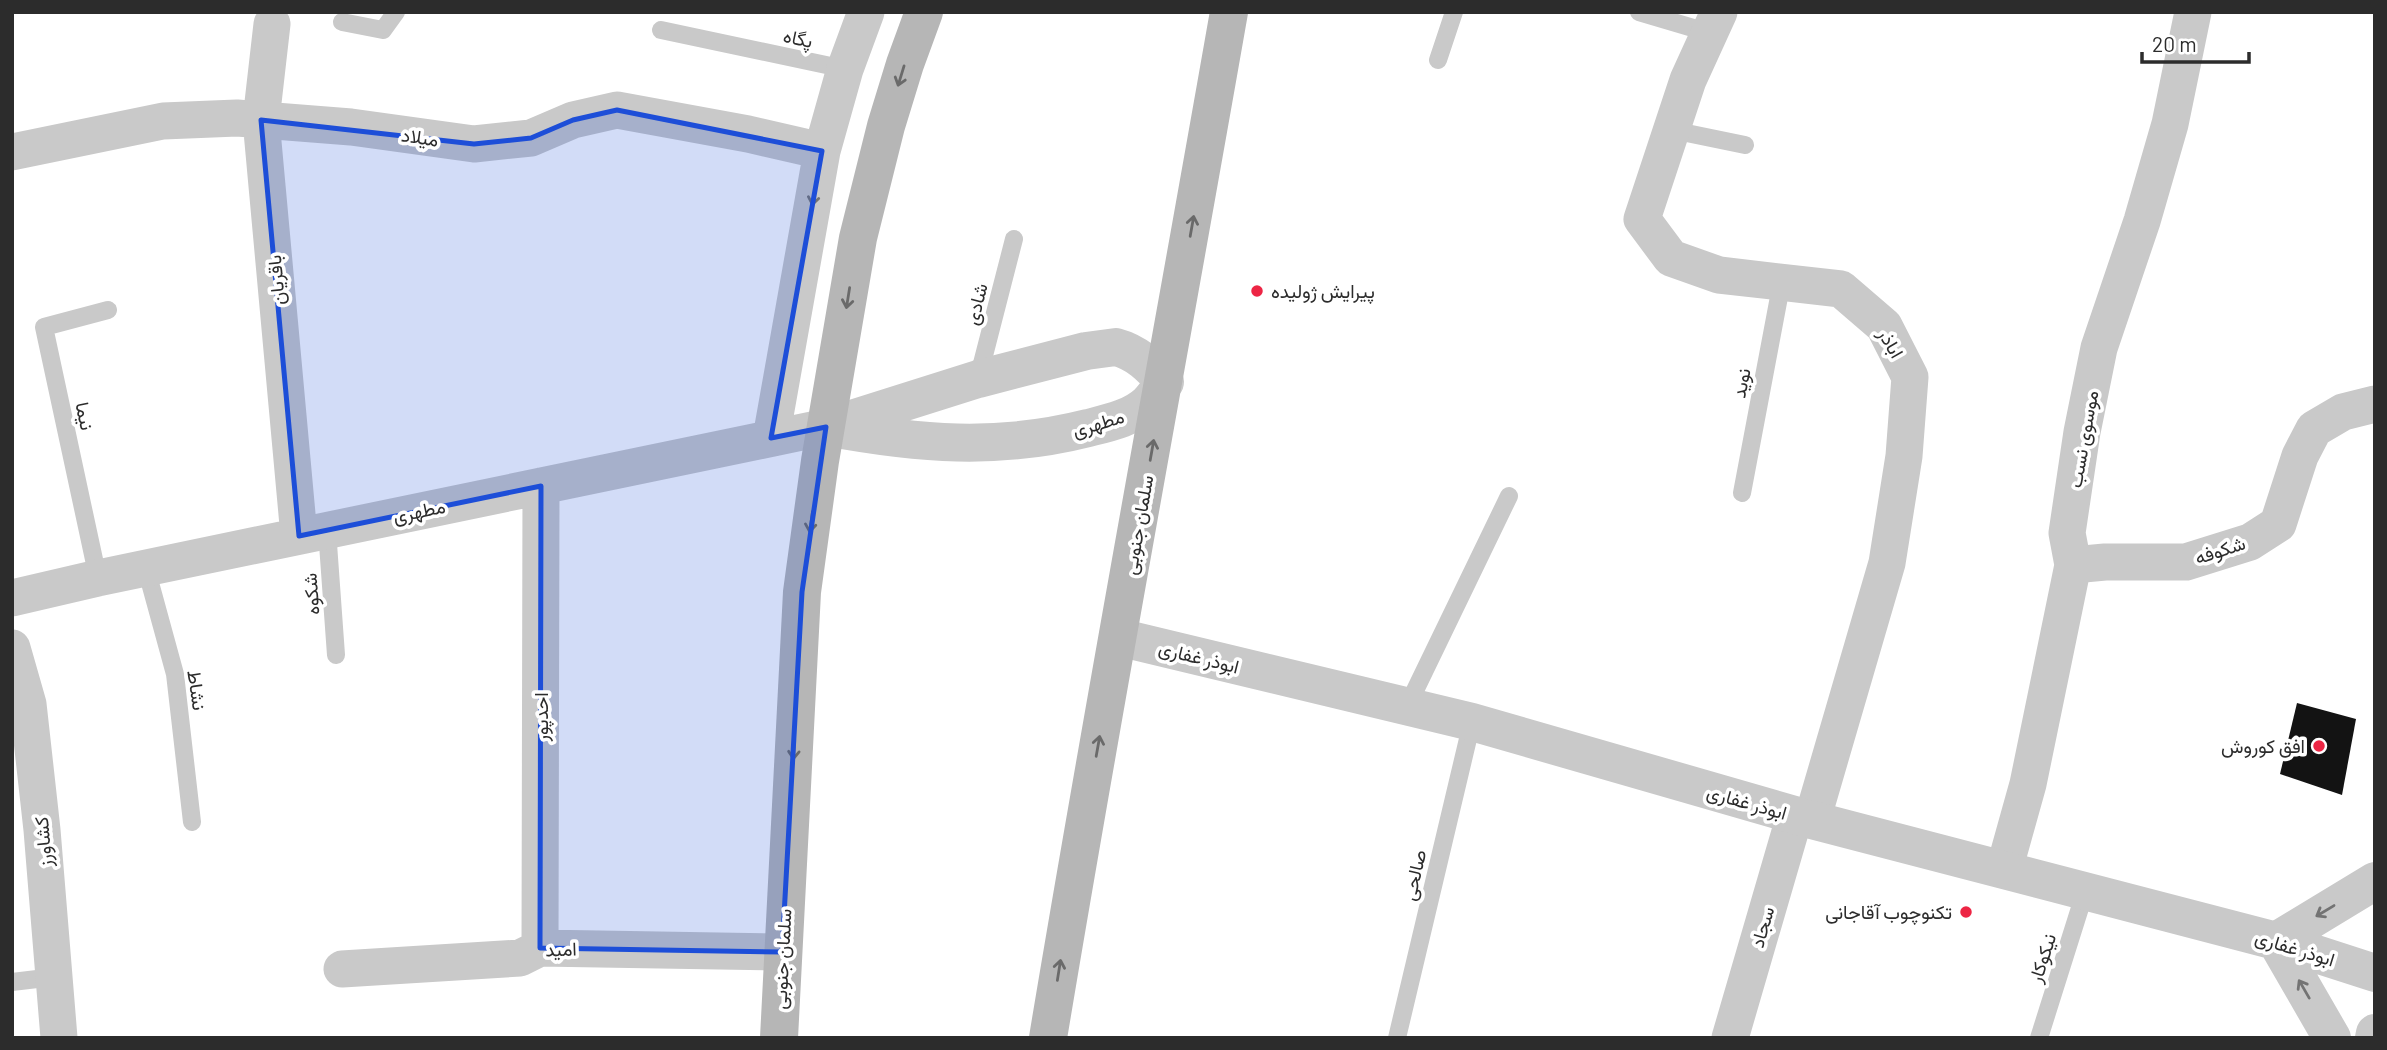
<svg xmlns="http://www.w3.org/2000/svg" width="2387" height="1050" font-family="Barlow,Vazirmatn,sans-serif">
<style>
.building{fill:#131313}
.lines{fill:none;stroke-linecap:round;stroke-linejoin:round}
.service{stroke:#c9c9c9;stroke-width:18}
.minor{stroke:#c9c9c9;stroke-width:37}
.tertiary{stroke:#c9c9c9;stroke-width:38}
.secondary{stroke:#b6b6b6;stroke-width:38}
.oneway{stroke:#6a6a6a}
.oneway2{stroke:#737373}
.marked{fill:#1d4ed8;fill-opacity:0.2;stroke:#1d4ed8;stroke-width:5;stroke-linejoin:round}
.poi-dot{fill:#ed2544;stroke:#fff;stroke-width:2.5}
.labels{text-anchor:middle;stroke-width:7;stroke-linejoin:round;paint-order:stroke}
.street-label{font-size:19px;fill:#2c2c2c;stroke:#fff}
.poi-label{font-size:19px;fill:#2c2c2c;stroke:#fff;text-anchor:end}
</style>
<rect width="100%" height="100%" fill="#fff"/>
<!-- building -->
<path class="building" d="M2297,703L2356,719L2342,795L2280,774Z"/>
<g class="lines">
<!-- service -->
<path class="service" d="M1639,12L1710,33
M342,22L383,30L396,12
M661,30L845,69
M1438,60L1454,12
M1672,130L1745,145
M978,379L1014,239
M1742,493L1782,281
M327,530L336,655
M146,568L175,674L192,822
M98,578L44,327L108,310
M1407,707L1509,496
M12,982L54,977
M1397,1038L1472,722
M2039,1038L2085,892"/>
<!-- minor -->
<path class="minor" d="M1719,12L1688,80L1642,219L1671,258L1719,275L1841,289L1884,326L1910,377L1904,456L1887,563L1812,820
M272,24L261,120L299,536
M12,152L163,121L237,118L351,127L474,144L531,138L573,120L617,110L748,134L822,151
M771,438L822,151L845,69L866,12
M2073,565L2105,562H2186L2250,542L2278,524L2300,456L2314,429L2343,412L2375,404
M12,598L98,578L826,427
M12,648L28,704L42,830L59,1038
M2004,870L2028,784L2073,565L2067,533L2082,432L2099,348L2142,221L2170,124L2193,12
M540,948L541,486
M342,969L520,958L540,948L782,952
M1730,1038L1795,815"/>
<!-- tertiary -->
<path class="tertiary" d="M1116,347C1138,353 1150,366 1165,382C1159,389 1154,397 1148,403C1132,418 1108,423 1088,428C997,451 918,444 826,427L978,379L1086,351Z
M1118,637L1472,722L1812,820L2276,941L2375,973
M2332,1038L2276,941L2375,881
M2374,1038L2375,1033"/>
<!-- secondary -->
<path class="secondary" d="M779,1038L802,592L820,461L858,238L886,126L905,64L924,12
M1048,1038C1105,695 1169,354 1229,12"/>
</g>
<!-- one-way arrows -->
<defs><path id="oneway-shaft" d="M-6 0H5M1.5-3L5.5 0L1.5 3" fill="none" stroke-width="1.6" stroke-linecap="round" stroke-linejoin="round" transform="scale(1.75)"/></defs>
<g class="oneway">
<use href="#oneway-shaft" transform="translate(901 76) rotate(107)"/>
<use href="#oneway-shaft" transform="translate(1192 226) rotate(-80)"/>
<use href="#oneway-shaft" transform="translate(848 298) rotate(99)"/>
<use href="#oneway-shaft" transform="translate(1152 450) rotate(-80)"/>
<use href="#oneway-shaft" transform="translate(811 522) rotate(98)"/>
<use href="#oneway-shaft" transform="translate(1098 746) rotate(-80)"/>
<use href="#oneway-shaft" transform="translate(794 749) rotate(93)"/>
<use href="#oneway-shaft" transform="translate(1059 970) rotate(-81)"/>
</g>
<g class="oneway2">
<use href="#oneway-shaft" transform="translate(814 195) rotate(100)"/>
<use href="#oneway-shaft" transform="translate(2325 911) rotate(149)"/>
<use href="#oneway-shaft" transform="translate(2304 989) rotate(-120)"/>
</g>
<!-- marked area -->
<path class="marked" d="M617,110L822,151L771,438L826,427L802,592L782,952L540,948L541,486L299,536L261,120L474,144L531,138L573,120Z"/>
<!-- markers -->
<g class="poi-dot">
<circle cx="1257" cy="291" r="7"/>
<circle cx="2319" cy="746" r="7"/>
<circle cx="1966" cy="912" r="7"/>
</g>
<g class="labels">
<!-- street labels -->
<g class="street-label">
<text transform="translate(798 38) rotate(12)" y="7">پگاه</text>
<text transform="translate(420 137) rotate(8)" y="7">میلاد</text>
<text transform="translate(276 280) rotate(-95)" y="7">باقریان</text>
<text transform="translate(976 304) rotate(-76)" y="7">شادی</text>
<text transform="translate(1891 343) rotate(60)" y="7">اباذر</text>
<text transform="translate(1741 383) rotate(-79)" y="7">نوید</text>
<text transform="translate(85 416) rotate(78)" y="7">نیما</text>
<text transform="translate(1098 423) rotate(-17)" y="7">مطهری</text>
<text transform="translate(2083 439) rotate(-80)" y="7">موسوی نسب</text>
<text transform="translate(419 511) rotate(-12)" y="7">مطهری</text>
<text transform="translate(1138 525) rotate(-80)" y="7">سلمان جنوبی</text>
<text transform="translate(2220 550) rotate(-18)" y="7">شکوفه</text>
<text transform="translate(311 594) rotate(-94)" y="7">شکوه</text>
<text transform="translate(1199 657) rotate(14)" y="7">ابوذر غفاری</text>
<text transform="translate(197 690) rotate(82)" y="7">نشاط</text>
<text transform="translate(541 717) rotate(-90)" y="7">احدپور</text>
<text transform="translate(1747 802) rotate(16)" y="7">ابوذر غفاری</text>
<text transform="translate(43 842) rotate(-95)" y="7">کشاورز</text>
<text transform="translate(1414 875) rotate(-77)" y="7">صالحی</text>
<text transform="translate(1762 927) rotate(-74)" y="7">سجاد</text>
<text transform="translate(2295 948) rotate(17)" y="7">ابوذر غفاری</text>
<text transform="translate(561 949) rotate(-2)" y="7">امید</text>
<text transform="translate(2042 958) rotate(-72)" y="7">نیکوکار</text>
<text transform="translate(782 959) rotate(-87)" y="7">سلمان جنوبی</text>
</g>
<!-- poi labels -->
<g class="poi-label">
<text x="1271" y="298" text-anchor="start">پیرایش ژولیده</text>
<text x="2305" y="753">افق کوروش</text>
<text x="1952" y="919">تکنوچوب آقاجانی</text>
</g>
</g>
<!-- border -->
<rect width="2387" height="1050" fill="none" stroke="#2c2c2c" stroke-width="28"/>
<!-- scale -->
<path d="M2142 52v10h107v-10" fill="none" stroke="#2c2c2c" stroke-width="3.5"/>
<text x="2152" y="52" font-size="21" fill="#2c2c2c" stroke="#ffffff" stroke-width="5" paint-order="stroke">20 m</text>
</svg>
